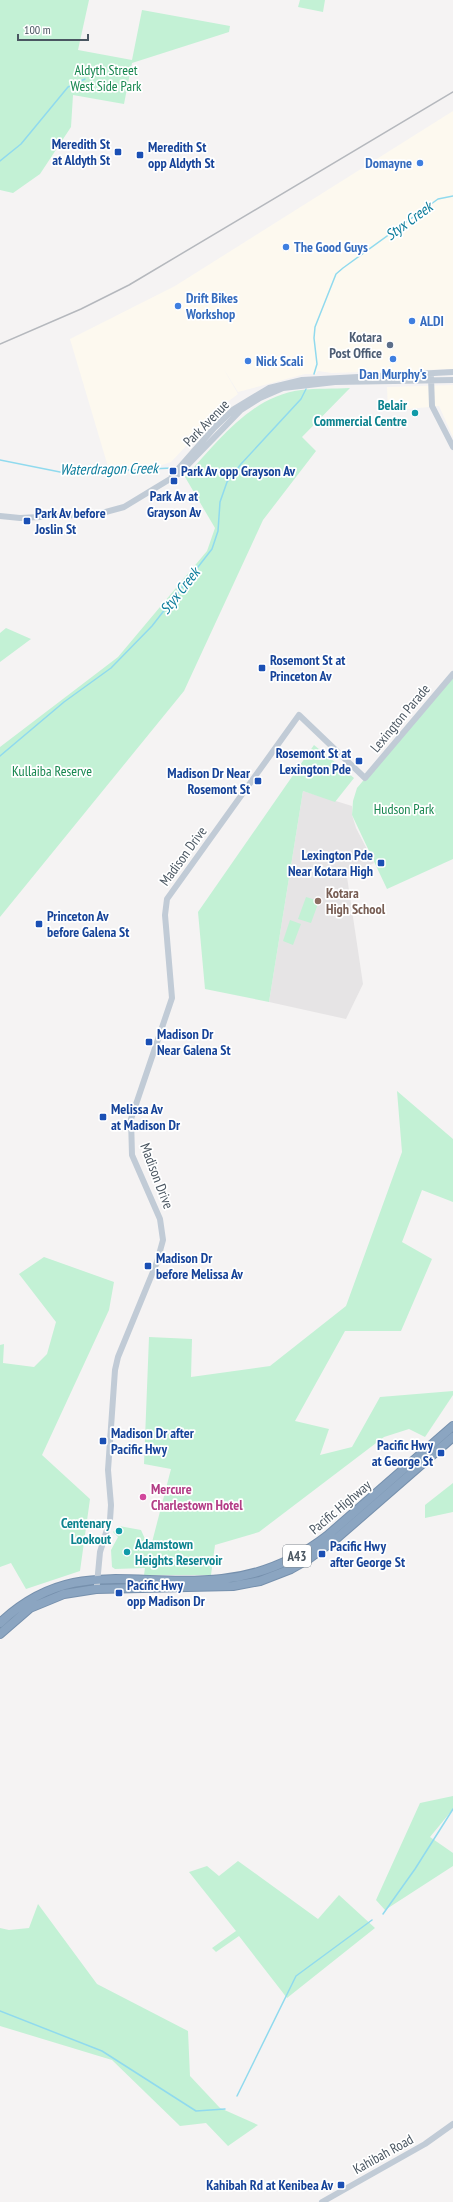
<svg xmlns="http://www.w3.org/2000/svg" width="453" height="2202" font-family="'PT Sans Narrow',sans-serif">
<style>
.commercial{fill:#fdf9ef}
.education{fill:#e6e4e5}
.green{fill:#c3f1d5}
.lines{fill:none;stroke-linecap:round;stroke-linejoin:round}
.stream{stroke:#90daee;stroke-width:1.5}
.highway-casing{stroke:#7690ad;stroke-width:10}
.secondary{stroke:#c1cbd6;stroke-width:6}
.highway{stroke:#8ba5c1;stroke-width:8}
.rail{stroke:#b5b8bd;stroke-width:1.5}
.transit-dot{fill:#1a4fb4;stroke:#fff;stroke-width:1.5}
.shop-dot{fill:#3f7fe0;stroke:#fff;stroke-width:1.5}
.service-dot{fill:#5c6f8a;stroke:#fff;stroke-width:1.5}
.culture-dot{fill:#0f9aa8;stroke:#fff;stroke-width:1.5}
.education-dot{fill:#8d6e63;stroke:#fff;stroke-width:1.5}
.hotel-dot{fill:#d1479c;stroke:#fff;stroke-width:1.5}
.labels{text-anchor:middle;stroke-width:3.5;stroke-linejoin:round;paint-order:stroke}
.shield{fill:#fff;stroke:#808990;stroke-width:1}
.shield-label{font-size:13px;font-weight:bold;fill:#4a5661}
.park-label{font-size:14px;fill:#17864f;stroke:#fff}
.transit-label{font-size:14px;font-weight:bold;fill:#164399;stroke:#fff;text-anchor:start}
.shop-label{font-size:14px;font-weight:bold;fill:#366cbe;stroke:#fff;text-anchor:start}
.service-label{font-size:14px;font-weight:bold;fill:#4e5e75;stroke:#fff;text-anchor:end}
.culture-label{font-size:14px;font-weight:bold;fill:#0d838f;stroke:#fff;text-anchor:end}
.street-label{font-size:14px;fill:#4a5661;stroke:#fff}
.education-label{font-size:14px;font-weight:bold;fill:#785e54;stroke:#fff;text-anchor:start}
.hotel-label{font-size:14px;font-weight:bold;fill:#b23c85;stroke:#fff;text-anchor:start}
.water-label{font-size:15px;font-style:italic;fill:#0c7c9b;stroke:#fff}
</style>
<rect width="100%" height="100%" fill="#f5f3f3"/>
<!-- commercial -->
<path class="commercial" d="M453,111V369L332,373L318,371L316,374H305L238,392L223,368L238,394L213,413L203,428L171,462L156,467L109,470L70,339L175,286Z
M453,385V437L439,406L388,411L387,387Z"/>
<!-- education -->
<path class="education" d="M303,791L352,806V815L356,828L374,863L347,877L363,984L346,1019L269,1002Z"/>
<!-- green -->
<path class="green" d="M0,0H89L78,50L132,60L142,10L230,26L229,32L132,63L124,104L73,95L71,127L40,174L13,193L0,190Z
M300,0H325L323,12L298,7Z
M350,388L302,437L316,451L263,520L184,691L0,917V747L118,657L207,551L215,528L185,477C218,442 249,397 301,390C317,388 334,389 350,388Z
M6,628L31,639L0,662V633Z
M453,674V859L387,889L352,815L353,801L357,788Z
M314,745L354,778L335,802L303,791L269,1002L205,989L198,912Z
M306,897L319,901L311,923L298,919Z
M290,920L301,924L293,945L283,941Z
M397,1091L453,1139V1202L422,1190L402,1242L432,1259L401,1331H345L295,1421L329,1429L320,1455L352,1447L380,1397L453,1391V1395L425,1437L409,1429L384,1437L259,1532L215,1545L211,1575H144L145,1568L115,1569L112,1567L111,1550L118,1537L113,1532L119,1526L141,1530L150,1550L171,1469L144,1464L149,1337L192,1339L191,1377L270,1366L346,1306L402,1152Z
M44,1257L114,1282L109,1310L42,1455L90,1499L80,1571L26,1589L11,1563L0,1567V1345L4,1344L3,1363L34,1367L47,1354L56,1322L19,1274Z
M453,1483V1512L425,1518V1505Z
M453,1796V1809L430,1837L453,1853V1866L385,1910L376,1900L420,1803Z
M238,1861L318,1919L339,1895L375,1928L287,1998L239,1936L216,1952L212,1948L236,1931L189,1872L207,1866L219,1876Z
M38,1904L97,1984L188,2031L190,2076L220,2108L258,2125L228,2146L206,2123L180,2126L112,2060L0,2026V1928L9,1930L29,1928Z"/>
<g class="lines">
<!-- stream -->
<path class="stream" d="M0,161L21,144L68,87L85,79
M314,374L317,364L314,338L315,327L336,274L343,268L438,199L453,196
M0,460L65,473L172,468
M0,756L64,702L111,668L152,626L212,549L218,531L220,502L227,482L241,464L301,399L306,389
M383,1914L415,1869L453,1809
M0,2011L102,2051L196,2111L225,2109
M237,2096L296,1976L372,1920"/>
<!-- highway casing -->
<g class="highway-casing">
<path id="highway" d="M0,1623C72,1555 137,1589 222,1579C262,1575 296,1560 327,1536L453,1426
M0,1634L30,1608L64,1594L96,1589L233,1586L260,1581L291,1569L307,1560L337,1538L453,1437"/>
</g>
<!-- secondary -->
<path class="secondary" d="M431,377L432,406L453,447
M172,476L215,427L234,409L269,388L302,380L453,372
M0,516L20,518L98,514L124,507L180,473L241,410L260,398L283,388L335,382L453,380
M97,1584L100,1552L110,1520L111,1505L108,1470L115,1370L118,1357L157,1262L163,1240L160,1219L132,1155L131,1119L172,998L165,915L167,899L299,715L365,778L453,674
M322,2202L425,2144L453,2124"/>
<!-- highway -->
<use href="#highway" class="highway"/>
<!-- rail -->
<path class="rail" d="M0,344L81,309L129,285L453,92"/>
</g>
<!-- markers -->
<g class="transit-dot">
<rect x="114" y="148" width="8" height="8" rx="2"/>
<rect x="136" y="151" width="8" height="8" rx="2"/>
<rect x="169" y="467" width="8" height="8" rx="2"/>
<rect x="170" y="477" width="8" height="8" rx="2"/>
<rect x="23" y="517" width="8" height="8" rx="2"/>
<rect x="258" y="664" width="8" height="8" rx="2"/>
<rect x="355" y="757" width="8" height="8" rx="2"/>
<rect x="254" y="777" width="8" height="8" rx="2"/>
<rect x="377" y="859" width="8" height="8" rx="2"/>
<rect x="35" y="920" width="8" height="8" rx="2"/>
<rect x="145" y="1038" width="8" height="8" rx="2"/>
<rect x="99" y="1113" width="8" height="8" rx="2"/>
<rect x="144" y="1262" width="8" height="8" rx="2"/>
<rect x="99" y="1437" width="8" height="8" rx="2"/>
<rect x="437" y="1449" width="8" height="8" rx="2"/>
<rect x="318" y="1550" width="8" height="8" rx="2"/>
<rect x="115" y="1589" width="8" height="8" rx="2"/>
<rect x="337" y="2181" width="8" height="8" rx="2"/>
</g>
<g class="shop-dot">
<circle cx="420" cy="163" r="4"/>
<circle cx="286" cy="247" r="4"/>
<circle cx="178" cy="306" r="4"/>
<circle cx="412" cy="321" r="4"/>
<circle cx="393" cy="359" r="4"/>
<circle cx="248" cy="361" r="4"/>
</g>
<circle class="service-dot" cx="390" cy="345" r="4"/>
<g class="culture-dot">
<circle cx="415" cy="413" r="4"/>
<circle cx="119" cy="1531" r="4"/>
<circle cx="127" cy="1552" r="4"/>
</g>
<circle class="education-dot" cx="318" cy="901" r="4"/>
<circle class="hotel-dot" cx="143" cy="1497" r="4"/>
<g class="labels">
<!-- shield labels -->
<rect class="shield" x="283" y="1545" width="28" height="22" rx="3"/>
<g class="shield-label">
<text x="297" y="1561">A43</text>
</g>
<!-- park labels -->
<g class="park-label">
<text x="106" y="75">Aldyth Street<tspan x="106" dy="16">West Side Park</tspan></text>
<text x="52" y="776">Kullaiba Reserve</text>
<text x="404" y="814">Hudson Park</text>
</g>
<!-- transit labels -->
<g class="transit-label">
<text x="110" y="149" text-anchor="end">Meredith St<tspan x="110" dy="16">at Aldyth St</tspan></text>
<text x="148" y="152">Meredith St<tspan x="148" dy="16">opp Aldyth St</tspan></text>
<text x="181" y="476">Park Av opp Grayson Av</text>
<text x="174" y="501" text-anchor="middle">Park Av at<tspan x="174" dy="16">Grayson Av</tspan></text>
<text x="35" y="518">Park Av before<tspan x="35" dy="16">Joslin St</tspan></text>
<text x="270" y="665">Rosemont St at<tspan x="270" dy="16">Princeton Av</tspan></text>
<text x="351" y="758" text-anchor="end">Rosemont St at<tspan x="351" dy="16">Lexington Pde</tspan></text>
<text x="250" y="778" text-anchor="end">Madison Dr Near<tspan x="250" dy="16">Rosemont St</tspan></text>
<text x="373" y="860" text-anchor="end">Lexington Pde<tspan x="373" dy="16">Near Kotara High</tspan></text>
<text x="47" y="921">Princeton Av<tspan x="47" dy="16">before Galena St</tspan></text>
<text x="157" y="1039">Madison Dr<tspan x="157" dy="16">Near Galena St</tspan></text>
<text x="111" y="1114">Melissa Av<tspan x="111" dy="16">at Madison Dr</tspan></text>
<text x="156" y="1263">Madison Dr<tspan x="156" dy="16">before Melissa Av</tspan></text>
<text x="111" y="1438">Madison Dr after<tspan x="111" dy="16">Pacific Hwy</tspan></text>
<text x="433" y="1450" text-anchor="end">Pacific Hwy<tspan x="433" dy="16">at George St</tspan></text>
<text x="330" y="1551">Pacific Hwy<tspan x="330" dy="16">after George St</tspan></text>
<text x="127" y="1590">Pacific Hwy<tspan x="127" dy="16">opp Madison Dr</tspan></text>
<text x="333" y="2190" text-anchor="end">Kahibah Rd at Kenibea Av</text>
</g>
<!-- shop labels -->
<g class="shop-label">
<text x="412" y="168" text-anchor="end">Domayne</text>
<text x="294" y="252">The Good Guys</text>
<text x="186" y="303">Drift Bikes<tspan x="186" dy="16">Workshop</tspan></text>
<text x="420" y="326">ALDI</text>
<text x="256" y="366">Nick Scali</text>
<text x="393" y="379" text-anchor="middle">Dan Murphy's</text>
</g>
<!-- service labels -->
<g class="service-label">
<text x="382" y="342">Kotara<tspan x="382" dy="16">Post Office</tspan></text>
</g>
<!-- culture labels -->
<g class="culture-label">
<text x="407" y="410">Belair<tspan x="407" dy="16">Commercial Centre</tspan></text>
<text x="111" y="1528">Centenary<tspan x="111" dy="16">Lookout</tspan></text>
<text x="135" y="1549" text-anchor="start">Adamstown<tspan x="135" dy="16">Heights Reservoir</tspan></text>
</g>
<!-- street labels -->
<g class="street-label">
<text transform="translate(206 423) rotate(-46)" y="5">Park Avenue</text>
<text transform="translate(400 718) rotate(-50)" y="5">Lexington Parade</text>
<text transform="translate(183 856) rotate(-54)" y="5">Madison Drive</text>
<text transform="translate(157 1176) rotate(69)" y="5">Madison Drive</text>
<text transform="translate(340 1507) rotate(-40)" y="5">Pacific Highway</text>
<text transform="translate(383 2154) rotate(-29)" y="5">Kahibah Road</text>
</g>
<!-- education labels -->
<g class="education-label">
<text x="326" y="898">Kotara<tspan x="326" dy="16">High School</tspan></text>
</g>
<!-- hotel labels -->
<g class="hotel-label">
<text x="151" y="1494">Mercure<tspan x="151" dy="16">Charlestown Hotel</tspan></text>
</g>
<!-- water labels -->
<g class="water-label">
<text transform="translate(409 221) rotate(-36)" y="5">Styx Creek</text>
<text transform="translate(109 469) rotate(-1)" y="5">Waterdragon Creek</text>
<text transform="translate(180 591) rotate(-52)" y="5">Styx Creek</text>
</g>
</g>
<!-- scale -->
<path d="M18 34v6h70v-6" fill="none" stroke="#4a5661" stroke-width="2"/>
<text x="24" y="34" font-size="12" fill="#4a5661" stroke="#ffffff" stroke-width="3" paint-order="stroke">100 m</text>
</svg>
